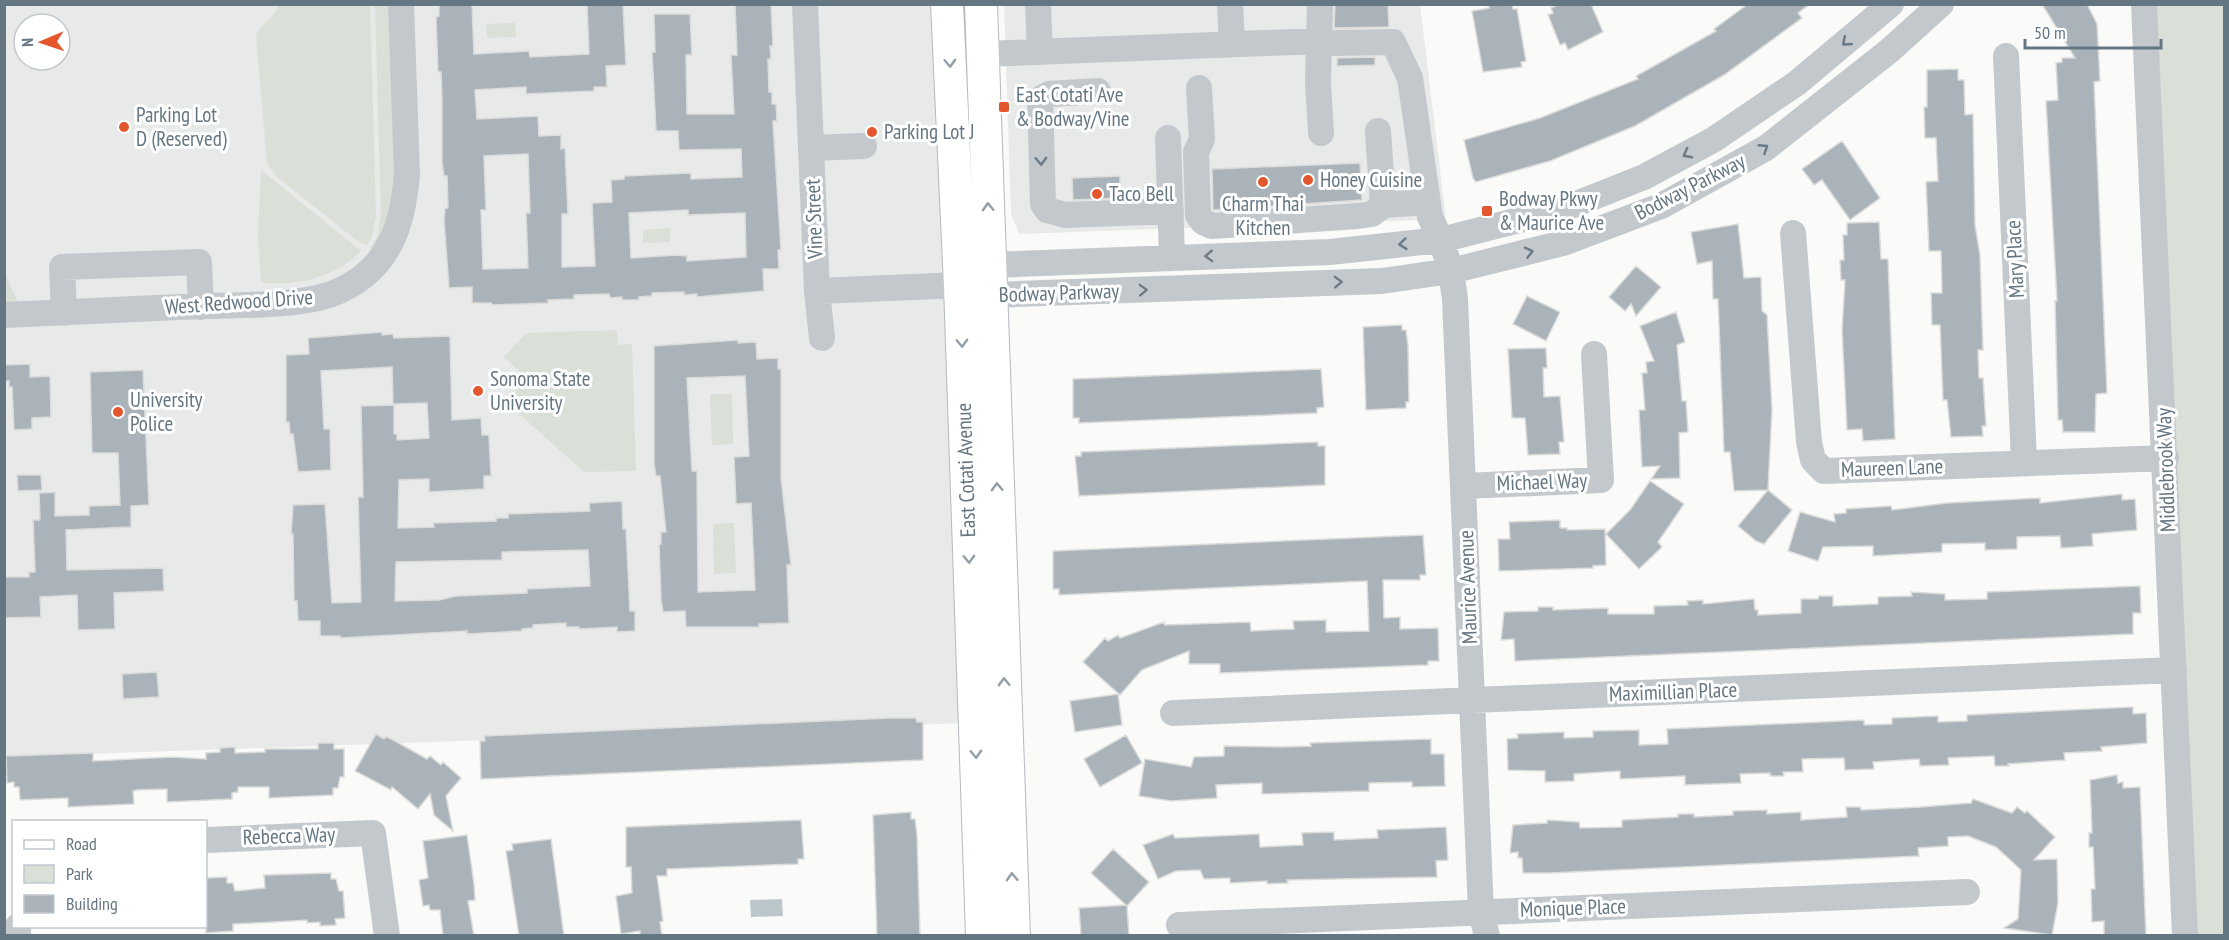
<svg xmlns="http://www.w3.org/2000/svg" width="2229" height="940" font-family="'PT Sans Narrow',sans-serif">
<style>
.built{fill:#e8e9e9;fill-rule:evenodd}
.green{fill:#dadfd7}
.water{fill:#bbc7cb}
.building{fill:#aab3b9;stroke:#dcdcda;stroke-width:1.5;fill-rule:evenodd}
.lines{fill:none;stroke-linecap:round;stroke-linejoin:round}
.major-casing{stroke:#b5babe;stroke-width:34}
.minor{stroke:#c3c8cc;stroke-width:26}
.major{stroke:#fff;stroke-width:32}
.oneway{stroke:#6a7a87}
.oneway2{stroke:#939fa8}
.poi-dot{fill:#e4572e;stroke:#fff;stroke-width:2}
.labels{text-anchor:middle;stroke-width:6;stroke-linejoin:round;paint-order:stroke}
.poi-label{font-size:21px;fill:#657683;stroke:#fff;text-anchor:start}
.street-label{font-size:21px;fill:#657683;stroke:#fff}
</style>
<rect width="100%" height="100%" fill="#fafaf8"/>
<!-- built -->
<path class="built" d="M4,5H936L966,723L5,757ZM24,24H60V60H24Z
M1004,5H1420L1446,219L1019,234L1011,214Z"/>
<!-- green -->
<path class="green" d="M279,5H370L376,217L372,236L367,245L359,242L277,177L267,163L256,35C262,23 274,18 279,5Z
M375,5H390L397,181L394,206L374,251L370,248L377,237L381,214Z
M2151,5H2224V935H2189Z
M515,23L516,37L487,38L486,24Z
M261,170L361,251C334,279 298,285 261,283L258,234Z
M670,228V242L643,243V230Z
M4,272L19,304H5Z
M617,330L618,345L632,344L636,471L584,472L506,402L527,378L504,357L526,333Z
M710,394H732L733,444L712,445Z
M734,523L736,573L714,574L713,524Z"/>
<!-- water -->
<path class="water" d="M782,899L783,916L751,917L750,900Z"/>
<!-- building -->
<path class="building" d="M439,4H472L474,54L529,51L530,57L589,54L587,4H623L626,65L606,66L607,87H594V91L526,94V87L475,90L477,119L538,116L539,136L561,135V149L565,148L568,214H562V267L595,266L592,203L612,202L611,180L624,179V176L691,173V179L742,177L741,149L679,150L678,131H656L652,52H655L654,14H690L692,55H686L687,114H734L731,55H737L735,4H771L773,46H770L771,59H768L769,92H772V104H776L777,121H773L781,250H778L779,269H763L764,291L697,297V294L684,295V292L652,293V296L639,297V300H622V297L610,298L609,294L574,295V299L548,300V303L492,305L491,303H472V287L449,288L444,221L445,208H448L447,176H444L442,163V99L441,72H438L436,17L439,16ZM528,154L530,213H526L528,268L483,269L481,210H486L484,156ZM688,210V215L745,213L746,257L687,261V256L677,255L631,258L629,213Z
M1335,4H1388L1389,27L1334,28Z
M1489,4H1512L1513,9H1517L1526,61L1521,62L1522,67L1483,72L1472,11L1489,8Z
M1560,4H1591L1603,32L1568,50L1565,43L1560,45L1548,15L1553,13L1551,8Z
M1748,4H1810L1798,13L1802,18L1724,75L1635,126L1550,161L1476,182L1473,178L1464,140L1540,118L1638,79L1636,76L1716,31L1714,29Z
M2042,4H2087L2097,24L2100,81L2094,82L2107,393L2096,394L2095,432H2063L2062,420H2058L2055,301H2057L2046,101L2058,100L2056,63L2062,62V58H2075Z
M1375,57V65L1337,66V58Z
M1958,69V80H1964L1965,115L1973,114L1975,225L1980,255L1983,350H1978L1979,378H1983L1986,426H1982L1983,436L1951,437L1947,400H1943L1940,325H1932L1931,293H1942L1941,251H1929L1926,182L1938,181L1936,138H1925L1924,107H1927V70Z
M1842,141L1880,198L1850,220L1822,180L1814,185L1802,169Z
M1360,163L1362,200L1213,210L1212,169Z
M1120,176V198L1073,200L1072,178Z
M1879,222L1881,259H1888L1895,439L1863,441L1862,429L1847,430L1842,330L1845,280H1841L1840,260H1844L1843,235H1847V223Z
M1738,224L1744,278L1761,277L1762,311L1767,315L1772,410L1768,490L1792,510L1764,544L1756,541L1738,526L1768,490L1734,491L1730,452H1724L1718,299H1713L1712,261L1697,264L1691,232Z
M1636,266L1661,287L1636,316L1631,304L1625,311L1609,297Z
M1527,296L1560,312L1546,341L1513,324Z
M1676,312L1685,342L1677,345L1682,401H1686L1688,432L1679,433L1680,478L1651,479L1660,466L1642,467L1639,410H1645L1642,373H1647L1646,362L1654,361L1640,326Z
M1402,325V330H1406L1408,346L1409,402H1406V408L1366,410L1363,327Z
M382,332V335L393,334L394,338L450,336L452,420L481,418L482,435H489L491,476H484V489L429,492V479L399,480L398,528L434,527L433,523L496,521V518H508V514L590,511L589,503L622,501L623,529H626L630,611H635V631L617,632V627L579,629V627H566V623L533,625V628L522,629V631L467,634V631L340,638V636H320V621H298L297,601H294L293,534H291L293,505L325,504L332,603L361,602L358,497H363L361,406L394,405V434H397V440L429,438L427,403L393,404L392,367L321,371L324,429H330L331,470L298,472L293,434H290L289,422H286V355L309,354L308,338ZM588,550L590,586L527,589V593L456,596L439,600L395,601L396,562L502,560V552Z
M738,340V343L756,342L757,359L778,358V369H781V478L791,565H787L789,623L759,624V627H686L685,611L663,612L661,599L659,544H661V532H666L660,476H656L654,464V346ZM745,376L749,456L734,457L736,504L751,503L755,590L698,592L697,471H692L687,378Z
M1546,348L1547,368H1543L1544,397L1560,396L1564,442H1559L1560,454L1528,455L1525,418H1512L1508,349Z
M30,364V377L50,376L51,417L32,418V429L14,430L12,387H9V381H4V365Z
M1321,369L1324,407L1317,408V413L1079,423V418H1073V379Z
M143,370L149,505L131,506V527L66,530L67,570L163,568L164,591L114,593L115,629L78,630L77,595L40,597L41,617L4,618V577H29V572H35L33,520H40L39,493L55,492V516L89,515V506L120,505L118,453H92L90,372Z
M1318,442V446H1325V485L1079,496L1075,456H1081V452Z
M17,475H41L42,490L18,491Z
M1650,481L1684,504L1658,542L1662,547L1639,569L1606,534L1630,510Z
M2122,494V500L2135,499L2137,530L2092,534L2093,546L2061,548L2060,536L2017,537V549L1985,550V543L1942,544V552L1873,556V546L1823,547L1818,561L1788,551L1800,512L1835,522L1834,514L1846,513V509L1891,506L1892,510L1947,503L2040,498V503Z
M1560,520V528H1567V530L1605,529L1606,565L1593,566V568L1499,571L1498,539H1510L1509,522Z
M1423,535L1426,575H1420V580H1383L1384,618L1400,617V629L1438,628L1439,661H1428V665L1220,673V664H1189V651L1142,670L1120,695L1083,662L1105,638L1108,641L1118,635L1120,638L1164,622L1165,625L1250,622L1251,631L1294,629L1293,621L1326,620V632L1369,631L1367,581L1059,595V589H1053V551Z
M2140,586L2141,613H2133V634L1515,661L1514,639L1501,640L1504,612L1538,611V607H1553V610L1608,608V614H1654V606L1688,605L1687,601L1703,600V604L1754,599L1755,610H1758V615L1801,613V599H1818L1819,596H1833V606L1878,604V597L1912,596L1911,592L1945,594V600L1987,599V592Z
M157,672L159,697L123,699L122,674Z
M1118,694L1122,725L1075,732L1070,701Z
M2133,707V714L2146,713L2147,743L2101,747L2102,751L2064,753L2065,760L2008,764L2009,766H1995L1994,756L1948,758L1949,765L1920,766L1919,759L1873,762L1874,769L1845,770L1844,758L1802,759L1803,772H1783L1784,776H1770V773L1740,774L1741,783L1685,785V776L1620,779V771L1574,774V781L1545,782V771L1508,770L1507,739L1518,738L1517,734L1564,732V738L1593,737V731L1639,730V745L1668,744L1667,729L1864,720V725L1892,724V718L1938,716V722L1967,721V715Z
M889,718H916L917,722H923V760L481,779L480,741H485L484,736Z
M376,734L384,739L386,736L427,759L430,756L441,765L443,762L461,778L446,796L453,831L434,815L430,794L418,809L392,787L391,790L355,771Z
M1126,735L1142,763L1100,787L1084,759Z
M1431,739V754H1444L1445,786L1412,787V782L1369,783V791L1262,794V783L1216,785L1217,798L1171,801L1139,796L1145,759L1191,767L1194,757L1224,756V746L1281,747L1311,746L1310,743Z
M318,743H334V749H344V777H340L338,788H333V795L269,798V787H238V792L232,793V799L167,802V789L137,790L133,791L134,804L68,807V798L20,800L19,787H14V782L7,783L6,756L93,753V761L172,757L206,759V753L220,752V748L235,747V753L265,752V749H318Z
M2117,775L2118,783L2123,782V788L2140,787L2146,936H2104V921L2092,922L2091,889H2095L2093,847H2089V833H2092L2090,780Z
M1973,799L2012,813L2017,807L2025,813L2027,811L2055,837L2034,860L2057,859L2058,903L2052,935L2004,928L2018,919L2021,870L1996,847L1968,836L1948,837V846L1918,848L1919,856L1549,873H1523L1522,858H1518V852L1510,853L1513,825L1547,823V820L1579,822L1580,828L1622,827V820L1678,817V814H1694V817L1733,815V811L1767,810V814L1801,812V820L1847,817L1846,807H1860L1861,810L1921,807L1971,803Z
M911,812V819H915L917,835L920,936H877L873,815Z
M801,820L804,859H798V864L667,869V876H657L663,921L660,922L662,936H640V931L621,934L616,896L632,893L631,867H626V827Z
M1446,827L1448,860L1436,861L1437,877L1287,880L1288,883L1267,884V881L1230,883V878L1204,879L1200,870L1176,871L1158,879L1143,845L1173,834L1175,838L1259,834L1260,847L1303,845L1302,833L1334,832V840L1378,838L1377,830Z
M467,835L474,884L475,900L468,901L474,936H443L440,910H430L429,905L423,906L419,880L428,878L423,841Z
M551,839L564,936H519L506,851L513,850L512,844Z
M1113,849L1149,882L1127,906L1129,936H1081L1079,908L1126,905L1091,873Z
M331,873V879H336L339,891H343L345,918L335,919L336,925L320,926V922L307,923V920L275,922L233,924V931L206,933V878L227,877V883H233L235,891L265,888L264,875Z"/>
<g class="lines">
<!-- major casing -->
<g class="major-casing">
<path id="major" d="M947,4L960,285L982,936
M981,4L1014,936"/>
</g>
<!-- minor -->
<path class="minor" d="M805,4L817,291L960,285L990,295L1382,281L1451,271L1563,243L1661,206L1766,148L1889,51L1941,4
M1038,4L1040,52
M1230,4L1232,44
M1320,4L1318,82L1321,133
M2144,4L2185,936
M983,54L1319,41L1333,43L1393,42L1410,78L1430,217L1441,240L1451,271L1455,299L1481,912L1487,936
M2006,56L2024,462
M1199,88L1202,139L1196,152L1198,215L1203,222L1212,226L1358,216L1372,214L1383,205
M1098,91L1049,94L1040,99L1043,204L1047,210L1065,215L1171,211
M1378,131L1383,205L1428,202
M1168,138L1172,257
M811,148L864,146
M1793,233L1809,442L1813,460L1824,471L2166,458
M974,276L990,265L1330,252L1441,240L1566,208L1644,177L1713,140L1797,83L1891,4
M817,291L822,338
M64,313L62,267L199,262L201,307
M4,315C70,312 135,309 201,306C239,305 307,307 341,290C390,267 403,224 407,174L401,4
M1464,486L1601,480L1594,354
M1173,713L2174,670
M206,840L373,833L387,936
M1179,925L1967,892
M18,926V936"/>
<!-- major -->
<use href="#major" class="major"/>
</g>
<!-- one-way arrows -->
<defs><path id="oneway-chevron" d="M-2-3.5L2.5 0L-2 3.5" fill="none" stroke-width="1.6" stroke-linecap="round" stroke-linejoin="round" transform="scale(1.5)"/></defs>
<g class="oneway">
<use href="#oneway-chevron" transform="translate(1846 42) rotate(139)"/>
<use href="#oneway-chevron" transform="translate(1764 148) rotate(-33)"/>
<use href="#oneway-chevron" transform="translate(1687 154) rotate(152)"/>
<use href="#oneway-chevron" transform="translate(1041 161) rotate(88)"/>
<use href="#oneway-chevron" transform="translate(1403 244) rotate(174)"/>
<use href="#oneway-chevron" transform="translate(1529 252) rotate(-14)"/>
<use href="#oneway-chevron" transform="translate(1209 256) rotate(178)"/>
<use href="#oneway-chevron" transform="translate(1338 282) rotate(-2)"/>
<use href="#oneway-chevron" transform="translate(1143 290) rotate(-2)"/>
</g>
<g class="oneway2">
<use href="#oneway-chevron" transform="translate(950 63) rotate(87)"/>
<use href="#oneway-chevron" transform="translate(988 207) rotate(-92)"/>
<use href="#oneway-chevron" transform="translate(962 343) rotate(88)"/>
<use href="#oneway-chevron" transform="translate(997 487) rotate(-92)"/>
<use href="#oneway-chevron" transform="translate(969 559) rotate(88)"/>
<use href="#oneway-chevron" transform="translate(1004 682) rotate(-92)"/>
<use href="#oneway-chevron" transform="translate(976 754) rotate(88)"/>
<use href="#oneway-chevron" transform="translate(1012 877) rotate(-92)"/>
</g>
<!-- markers -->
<g class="poi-dot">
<rect x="998" y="101" width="12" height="12" rx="3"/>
<circle cx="124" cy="127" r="6"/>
<circle cx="872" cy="132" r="6"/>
<circle cx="1308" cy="180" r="6"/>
<circle cx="1263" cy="182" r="6"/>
<circle cx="1097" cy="194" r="6"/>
<rect x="1481" y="205" width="12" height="12" rx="3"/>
<circle cx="478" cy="391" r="6"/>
<circle cx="118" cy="412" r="6"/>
</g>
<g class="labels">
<!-- poi labels -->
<g class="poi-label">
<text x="1016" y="102">East Cotati Ave<tspan x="1016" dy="24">&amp; Bodway/Vine</tspan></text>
<text x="136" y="122">Parking Lot<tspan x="136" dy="24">D (Reserved)</tspan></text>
<text x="884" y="139">Parking Lot J</text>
<text x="1320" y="187">Honey Cuisine</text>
<text x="1109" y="201">Taco Bell</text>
<text x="1499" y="206">Bodway Pkwy<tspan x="1499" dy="24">&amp; Maurice Ave</tspan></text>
<text x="1263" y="211" text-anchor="middle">Charm Thai<tspan x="1263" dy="24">Kitchen</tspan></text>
<text x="490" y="386">Sonoma State<tspan x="490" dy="24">University</tspan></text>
<text x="130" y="407">University<tspan x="130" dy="24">Police</tspan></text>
</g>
<!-- street labels -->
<g class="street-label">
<text transform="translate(1690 187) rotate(-27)" y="7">Bodway Parkway</text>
<text transform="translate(814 219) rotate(-92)" y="7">Vine Street</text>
<text transform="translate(2015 259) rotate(-93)" y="7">Mary Place</text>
<text transform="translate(1059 293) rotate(-2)" y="7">Bodway Parkway</text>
<text transform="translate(239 302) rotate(-4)" y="7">West Redwood Drive</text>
<text transform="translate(1892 468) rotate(-2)" y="7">Maureen Lane</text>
<text transform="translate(966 470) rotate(-92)" y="7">East Cotati Avenue</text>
<text transform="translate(2166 470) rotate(-92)" y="7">Middlebrook Way</text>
<text transform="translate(1542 482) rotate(-2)" y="7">Michael Way</text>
<text transform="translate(1468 587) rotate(-92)" y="7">Maurice Avenue</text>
<text transform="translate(1673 692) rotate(-2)" y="7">Maximillian Place</text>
<text transform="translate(289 836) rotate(-2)" y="7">Rebecca Way</text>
<text transform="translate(1573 908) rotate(-2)" y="7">Monique Place</text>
</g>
</g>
<!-- border -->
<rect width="2229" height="940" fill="none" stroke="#657683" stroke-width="12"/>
<!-- legend -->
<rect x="12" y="820" width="195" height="108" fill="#ffffff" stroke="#c1c8cd" stroke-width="1.5"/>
<rect x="24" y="840" width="30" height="9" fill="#ffffff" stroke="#c1c8cd" stroke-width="1.5"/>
<text x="66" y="850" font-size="18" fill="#657683">Road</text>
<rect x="24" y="865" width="30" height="18" fill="#dadfd7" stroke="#c1c8cd" stroke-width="1.5"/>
<text x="66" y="880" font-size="18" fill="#657683">Park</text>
<rect x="24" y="895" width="30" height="18" fill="#aab3b9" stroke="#c1c8cd" stroke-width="1.5"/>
<text x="66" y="910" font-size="18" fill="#657683">Building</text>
<!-- north arrow -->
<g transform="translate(42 42) rotate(268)"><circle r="28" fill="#ffffff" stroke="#c1c8cd" stroke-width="1.5"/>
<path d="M0-4.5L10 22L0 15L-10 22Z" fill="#e4572e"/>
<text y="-9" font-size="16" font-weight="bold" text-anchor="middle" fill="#657683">N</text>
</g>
<!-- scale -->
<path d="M2025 39v9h136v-9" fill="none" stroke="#657683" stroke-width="3"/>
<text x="2034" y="39" font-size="18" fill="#657683" stroke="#ffffff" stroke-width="4.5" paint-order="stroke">50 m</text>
</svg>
